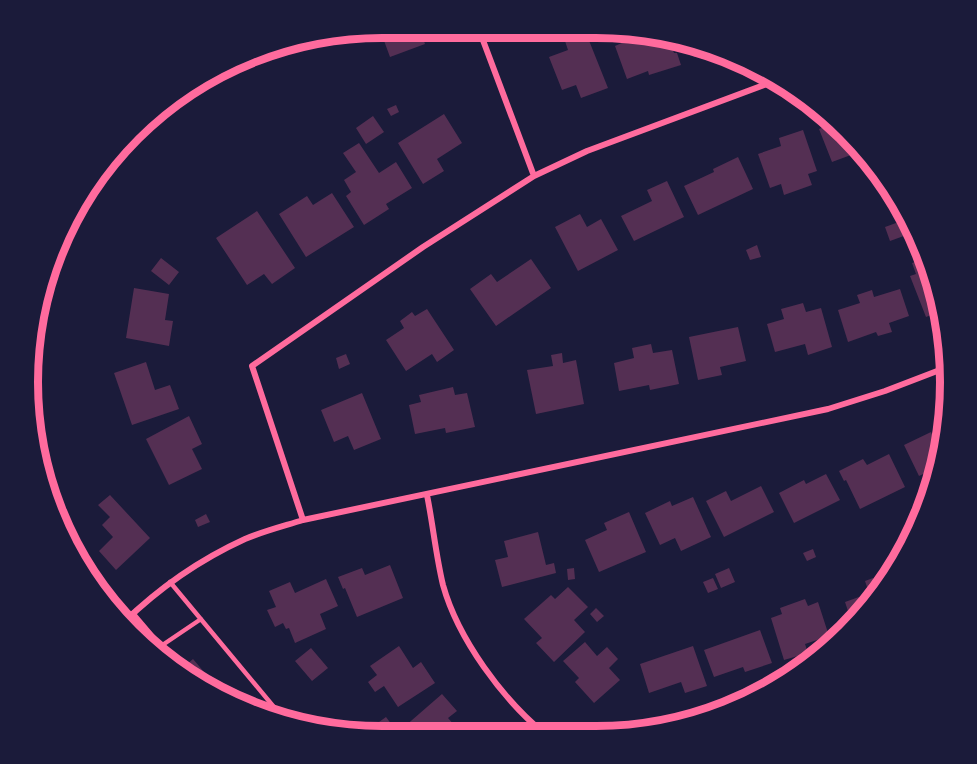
<svg xmlns="http://www.w3.org/2000/svg" width="977" height="764" font-family="Manrope,sans-serif">
<style>
.building{fill:#542f53}
.lines{fill:none;stroke-linecap:round;stroke-linejoin:round}
.service{stroke:#ff6b9d;stroke-width:4.5}
.minor{stroke:#ff6b9d;stroke-width:6}
.rim{fill:none;stroke:#ff6b9d;stroke-width:8}
</style>
<rect width="100%" height="100%" fill="#1b1b3a"/>
<!-- building -->
<path class="building" d="M379,27H419L425,44L390,57Z
M621,28L669,38L674,53H677L681,65L649,75L648,71L627,79L615,46L624,42L619,29Z
M586,33L608,88L581,98L576,85L562,90L549,57L568,50L565,41Z
M688,42L709,46L715,49L694,57Z
M396,105L399,112L391,116L387,109Z
M444,114L462,143L437,159L444,171L423,184L398,143Z
M373,116L384,132L366,144L356,128Z
M835,122L859,152L832,162L819,129Z
M803,130L817,171L808,174L812,185L784,195L781,184L770,188L758,154L781,146L779,138Z
M359,143L379,173L396,162L412,188L386,204L389,209L364,225L346,196L351,192L344,180L356,172L343,153Z
M738,157L753,189L698,215L684,186L714,172L713,169Z
M667,181L684,217L634,241L621,216L652,201L647,190Z
M332,193L354,227L306,257L279,214L307,196L313,205Z
M257,211L295,268L272,284L264,274L247,285L216,238Z
M580,214L587,227L601,219L618,250L578,271L555,227Z
M907,219L912,233L890,241L885,227Z
M757,245L761,257L750,260L746,250Z
M161,258L179,272L169,285L151,271Z
M531,259L551,288L496,326L470,289L491,274L497,282Z
M921,260L939,312L926,317L910,276L916,274L912,263Z
M134,288L169,294L165,320L173,321L169,346L126,338Z
M900,289L909,316L889,323L892,332L878,336L876,332L848,342L838,310L860,303L857,295L872,290L874,297Z
M803,303L806,312L821,308L832,347L808,355L805,344L775,352L767,324L784,319L781,309Z
M427,309L454,350L437,362L432,354L406,371L386,340L404,328L400,321L412,312L415,316Z
M738,327L746,361L720,367L722,375L698,380L689,337Z
M651,344L653,353L672,350L679,384L650,390L649,385L619,391L614,363L634,358L632,348Z
M562,353L563,363L576,360L584,404L536,414L527,370L553,366L551,355Z
M346,354L350,364L339,369L336,358Z
M146,362L155,390L170,385L179,409L132,425L114,373Z
M453,387L455,395L467,393L475,427L446,433L445,428L415,434L409,405L421,402L419,395Z
M362,393L381,439L354,450L348,436L334,442L321,410Z
M189,416L202,444L192,449L202,469L169,485L146,439Z
M931,432L933,437L941,434L938,467L919,476L904,445Z
M889,454L905,487L860,509L846,480L844,481L839,471L863,459L867,465Z
M826,474L840,500L794,523L779,493L804,480L806,484Z
M761,486L774,512L724,537L706,501L726,491L731,501Z
M110,495L150,538L116,570L99,551L113,537L102,525L110,517L98,505Z
M693,497L711,537L681,551L675,538L660,545L645,513L670,501L672,506Z
M629,512L646,552L599,572L585,540L607,530L604,523Z
M206,514L210,522L198,527L195,520Z
M538,532L546,565L554,563L556,573L502,587L495,560L508,557L504,541Z
M813,549L816,557L807,561L803,553Z
M390,565L403,598L357,617L345,588L343,589L338,577L362,568L365,575Z
M574,568L575,579L568,580L567,569Z
M729,568L735,582L721,588L715,574Z
M713,578L718,589L708,593L703,582Z
M873,578L876,587L868,590L865,581Z
M326,579L338,606L320,614L326,629L295,643L289,628L286,629L283,623L275,627L267,610L276,607L269,591L290,582L295,593Z
M568,587L588,607L574,620L585,632L554,662L536,643L542,638L524,619L551,595L555,599Z
M881,589L877,598L851,620L845,602Z
M805,599L808,606L818,602L829,636L805,644L808,653L784,660L771,618L782,614L780,608Z
M596,608L604,616L597,622L590,614Z
M760,630L772,663L745,672L743,667L714,677L704,650Z
M585,642L597,656L607,647L618,659L609,668L620,680L594,703L575,682L579,678L563,661Z
M399,646L413,668L421,662L435,683L398,707L384,686L375,692L368,682L377,675L370,666Z
M693,646L707,686L685,693L681,682L649,693L640,664Z
M311,648L328,668L312,681L295,661Z
M193,659L222,693L184,677L178,672Z
M442,694L457,711L448,718L461,733L408,732L404,727Z
M386,717L392,725L384,730L379,722Z"/>
<g class="lines">
<!-- service -->
<path class="service" d="M170,582L283,718
M133,613L161,646L201,619"/>
<!-- minor -->
<path class="minor" d="M478,27L534,176
M427,495C433,525 436,556 443,585C458,639 503,700 546,735
M303,520L252,366L423,247L534,176L587,151L772,82
M123,623C159,588 199,560 245,539C264,531 284,526 303,520L828,409L885,391L945,368"/>
</g>
<!-- crop -->
<path d="M0 0H977V764H0ZM382 38H596A344 344 0 0 1 940 382V382A344 344 0 0 1 596 726H382A344 344 0 0 1 38 382V382A344 344 0 0 1 382 38Z" fill="#1b1b3a" fill-rule="evenodd"/>
<path class="rim" d="M382 38H596A344 344 0 0 1 940 382V382A344 344 0 0 1 596 726H382A344 344 0 0 1 38 382V382A344 344 0 0 1 382 38Z"/>
</svg>
